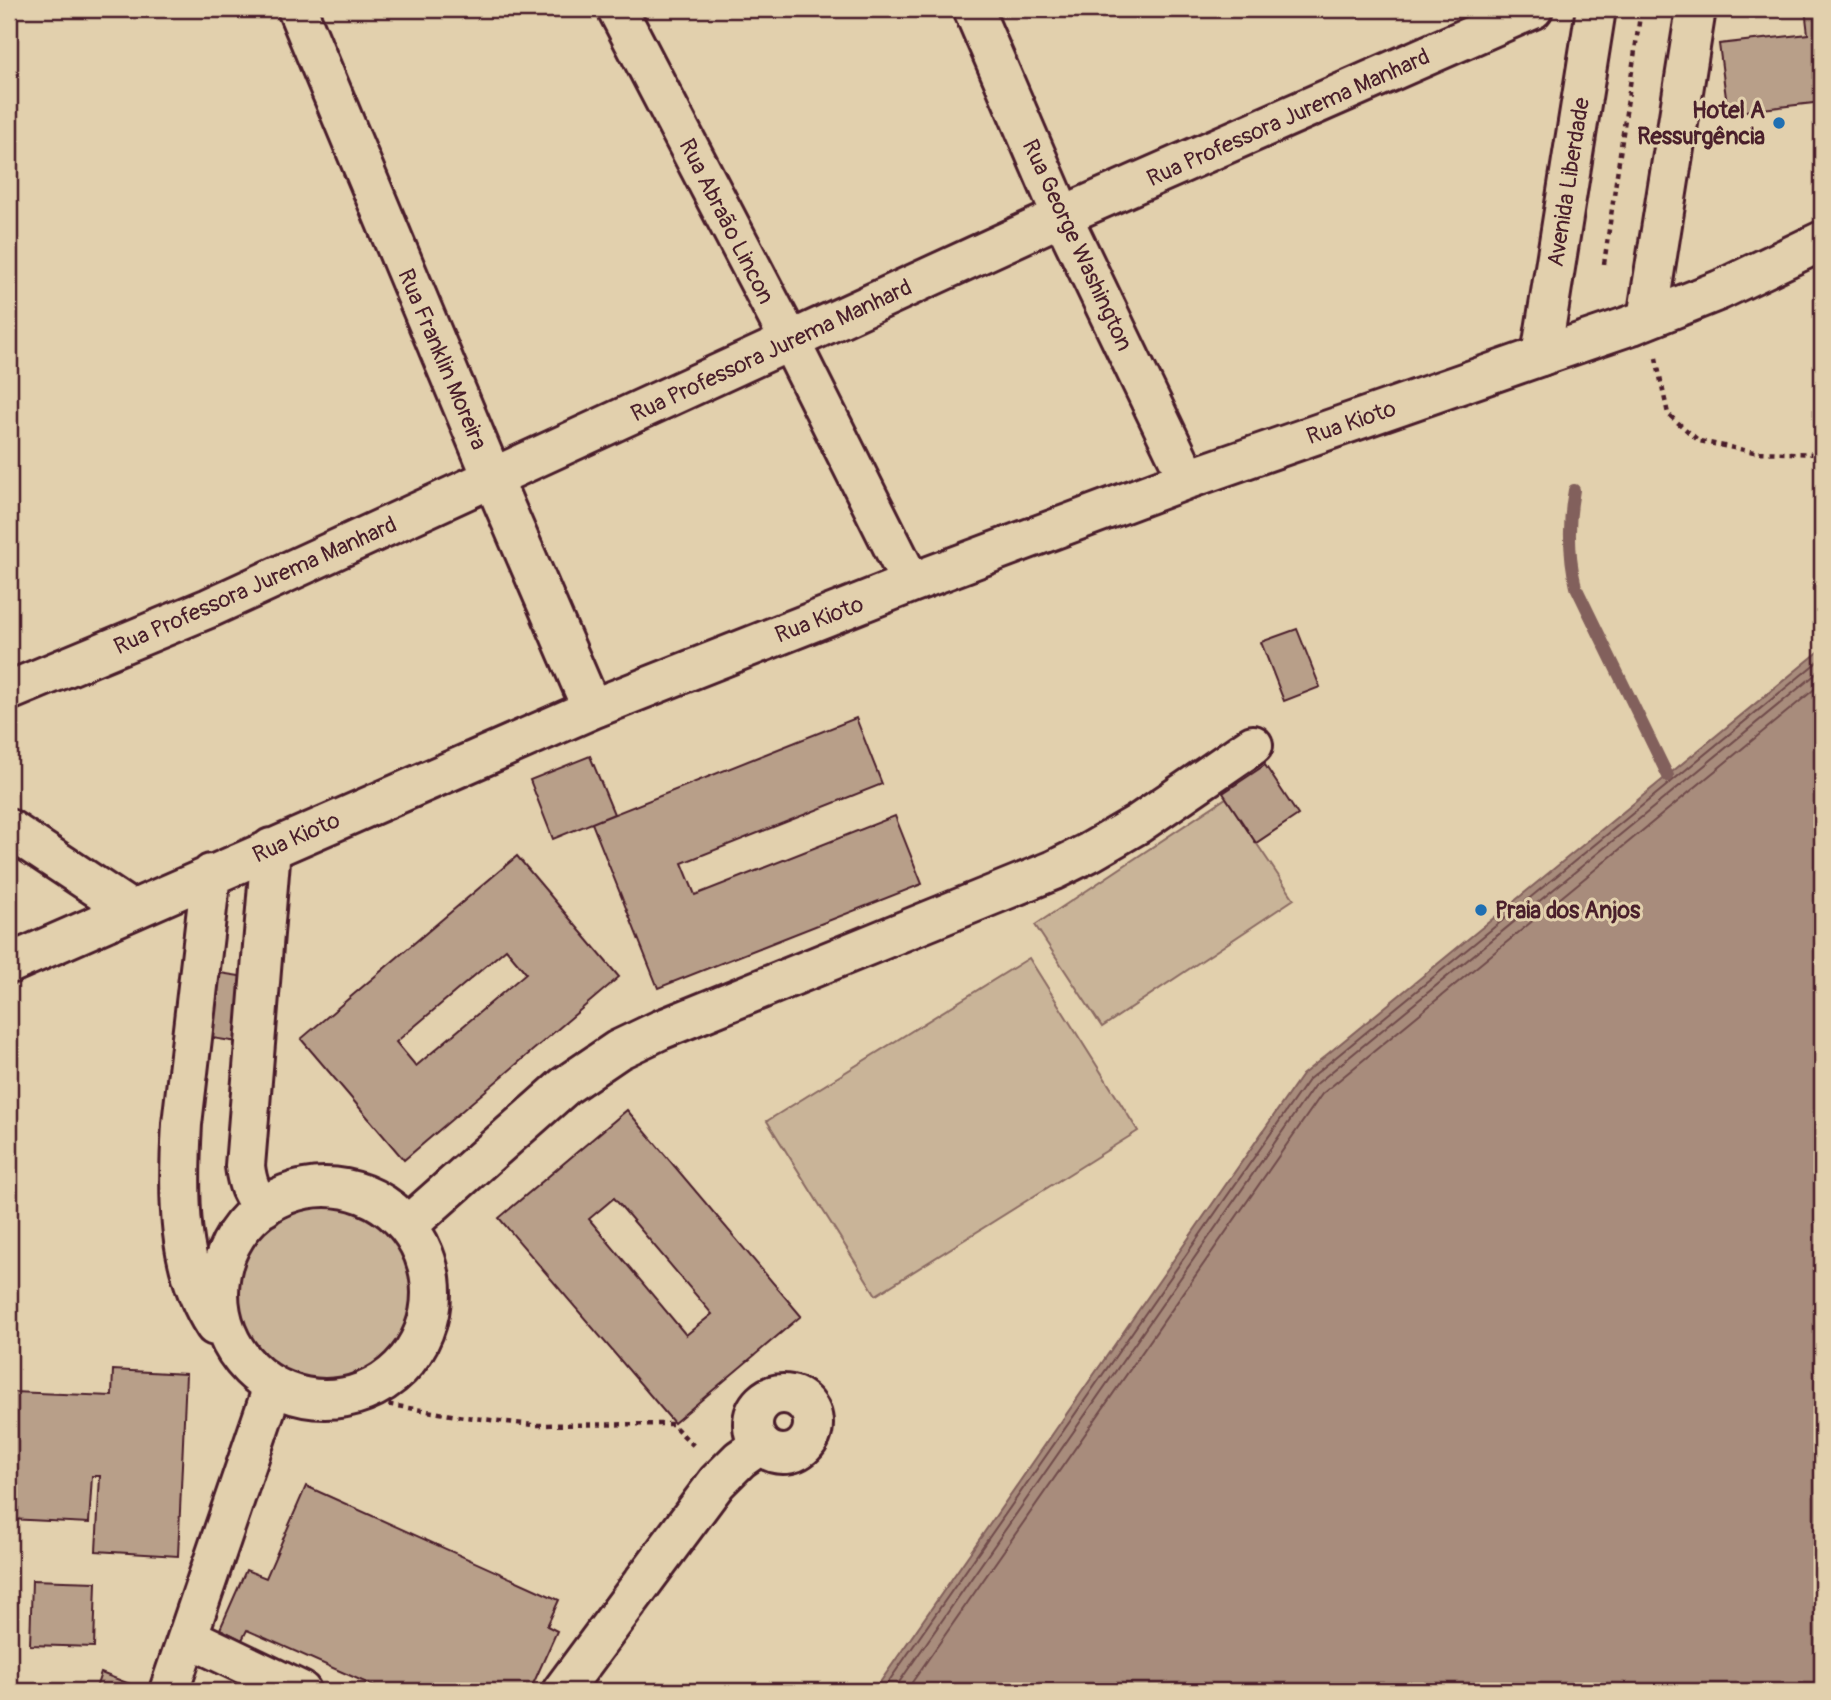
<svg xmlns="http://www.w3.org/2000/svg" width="1831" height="1700" font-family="Pangolin,sans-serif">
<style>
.green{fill:#c9b498;stroke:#8a6a62;stroke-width:2}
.water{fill:#a88c7b;stroke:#82605b;stroke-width:2}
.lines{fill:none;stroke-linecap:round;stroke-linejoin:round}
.shore{stroke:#704b4b;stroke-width:2}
.stream{stroke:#82605b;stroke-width:12}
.building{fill:#b89f89;stroke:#4a1f2b;stroke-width:2;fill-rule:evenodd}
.minor-casing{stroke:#4a1f2b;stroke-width:44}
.major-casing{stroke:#4a1f2b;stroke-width:44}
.path{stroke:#4a1f2b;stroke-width:4.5;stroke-dasharray:5 5;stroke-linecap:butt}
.minor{stroke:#e2d0ad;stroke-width:38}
.major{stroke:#e2d0ad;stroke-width:38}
.poi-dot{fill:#1f6fb2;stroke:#e2d0ad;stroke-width:2.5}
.labels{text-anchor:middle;stroke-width:6;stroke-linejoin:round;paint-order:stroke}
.poi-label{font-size:23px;font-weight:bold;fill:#4a1f2b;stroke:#e2d0ad;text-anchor:end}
.street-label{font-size:23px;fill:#4a1f2b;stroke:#e2d0ad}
</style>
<rect width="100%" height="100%" fill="#e2d0ad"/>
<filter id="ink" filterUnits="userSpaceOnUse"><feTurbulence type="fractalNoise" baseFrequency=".0143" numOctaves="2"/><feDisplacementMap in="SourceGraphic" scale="14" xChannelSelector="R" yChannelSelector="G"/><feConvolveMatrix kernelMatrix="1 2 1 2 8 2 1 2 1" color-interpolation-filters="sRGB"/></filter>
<g filter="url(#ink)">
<!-- green -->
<path class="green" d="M1226,798L1294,899L1102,1027L1035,925Z
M1029,958L1138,1131L876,1295L767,1121Z
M239 1293a86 86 0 1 1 172 0a86 86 0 1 1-172 0Z"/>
<!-- water -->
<path class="water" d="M1822,649V1691H874L1302,1075Z"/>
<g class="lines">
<!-- shore -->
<path class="shore" d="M882,1691L1308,1080L1822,658
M893,1691L1314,1086L1822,669
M906,1691L1322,1094L1822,683"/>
<!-- stream -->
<path class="stream" d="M1574,490C1568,523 1568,553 1576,587L1668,776"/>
</g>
<!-- building -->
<path class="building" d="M1805,9H1822V102L1728,113L1719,44L1808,34Z
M1297,629L1320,687L1284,701L1261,642Z
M856,718L882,784L682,863L695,895L895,816L922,884L658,988L592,823Z
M590,756L614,814L553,839L530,780Z
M1265,765L1298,815L1256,843L1223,793Z
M517,856L619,977L404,1160L301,1039ZM506,949L526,973L416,1066L396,1042Z
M220,973L246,977L238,1042L212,1038Z
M627,1110L801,1316L674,1423L499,1218ZM614,1198L712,1314L686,1335L589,1219Z
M113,1370L186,1374L178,1556L96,1551L100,1476H92L89,1523L9,1519V1472L13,1392L112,1396Z
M306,1486L559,1600L547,1626L557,1631L530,1691H385L247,1630L242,1640L220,1629L246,1570L266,1578Z
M32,1580L96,1582L94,1647L30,1645Z
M101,1673L148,1691H95Z"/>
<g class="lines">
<!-- minor casing -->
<g class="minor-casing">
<path id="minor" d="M297,9L493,479L592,709
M617,9L790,341L911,583
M973,9L1062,216L1188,479
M9,691L209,608L1062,216L1533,9
M9,829L131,910
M211,874L182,1124C178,1192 176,1267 215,1326
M9,964L592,709L911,583L1188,479L1541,356
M219 1293a106 106 0 1 1 212 0a106 106 0 1 1-212 0Z
M264,1207C251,1195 247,1183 245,1166L271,848
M407,1226L565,1086L618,1050L660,1030L1054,870L1090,852L1138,824L1253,745
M753 1424a30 30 0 1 1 60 0a30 30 0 1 1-60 0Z
M188,1637L301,1691
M169,1691L273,1387
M562,1691L717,1482L740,1459L760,1445"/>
</g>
<!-- major casing -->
<g class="major-casing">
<path id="major" d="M1596,9L1541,356L1632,325L1720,290L1822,241
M1647,319L1696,9"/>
</g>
<!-- path -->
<path class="path" d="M1604,264L1641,9
M1656,358L1668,414L1699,441L1754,452L1822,454
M349,1398L457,1416L533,1425L672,1424L696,1448"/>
<!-- minor -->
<use href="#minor" class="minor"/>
<!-- major -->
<use href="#major" class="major"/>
</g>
</g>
<!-- markers -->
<g class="poi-dot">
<circle cx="1779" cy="123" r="7"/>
<circle cx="1481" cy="910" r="7"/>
</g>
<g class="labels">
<!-- poi labels -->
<g class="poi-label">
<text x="1765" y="118">Hotel A<tspan x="1765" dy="26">Ressurgência</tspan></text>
<text x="1495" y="918" text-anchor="start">Praia dos Anjos</text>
</g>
<!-- street labels -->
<g class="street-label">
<text transform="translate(1288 117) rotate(-24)" y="8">Rua Professora Jurema Manhard</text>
<text transform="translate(1568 182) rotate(-81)" y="8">Avenida Liberdade</text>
<text transform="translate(727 221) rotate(63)" y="8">Rua Abraão Lincon</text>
<text transform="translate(1078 245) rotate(65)" y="8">Rua George Washington</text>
<text transform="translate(771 350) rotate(-25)" y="8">Rua Professora Jurema Manhard</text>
<text transform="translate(443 359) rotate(67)" y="8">Rua Franklin Moreira</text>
<text transform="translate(1351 422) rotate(-19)" y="8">Rua Kioto</text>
<text transform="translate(255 585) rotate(-24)" y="8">Rua Professora Jurema Manhard</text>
<text transform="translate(819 619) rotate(-21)" y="8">Rua Kioto</text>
<text transform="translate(296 837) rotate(-24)" y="8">Rua Kioto</text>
</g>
</g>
<!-- margin -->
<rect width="1831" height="1700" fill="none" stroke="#e2d0ad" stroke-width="35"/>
<rect x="18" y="18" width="1796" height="1665" fill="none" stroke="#4a1f2b" stroke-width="2.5" filter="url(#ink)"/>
</svg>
